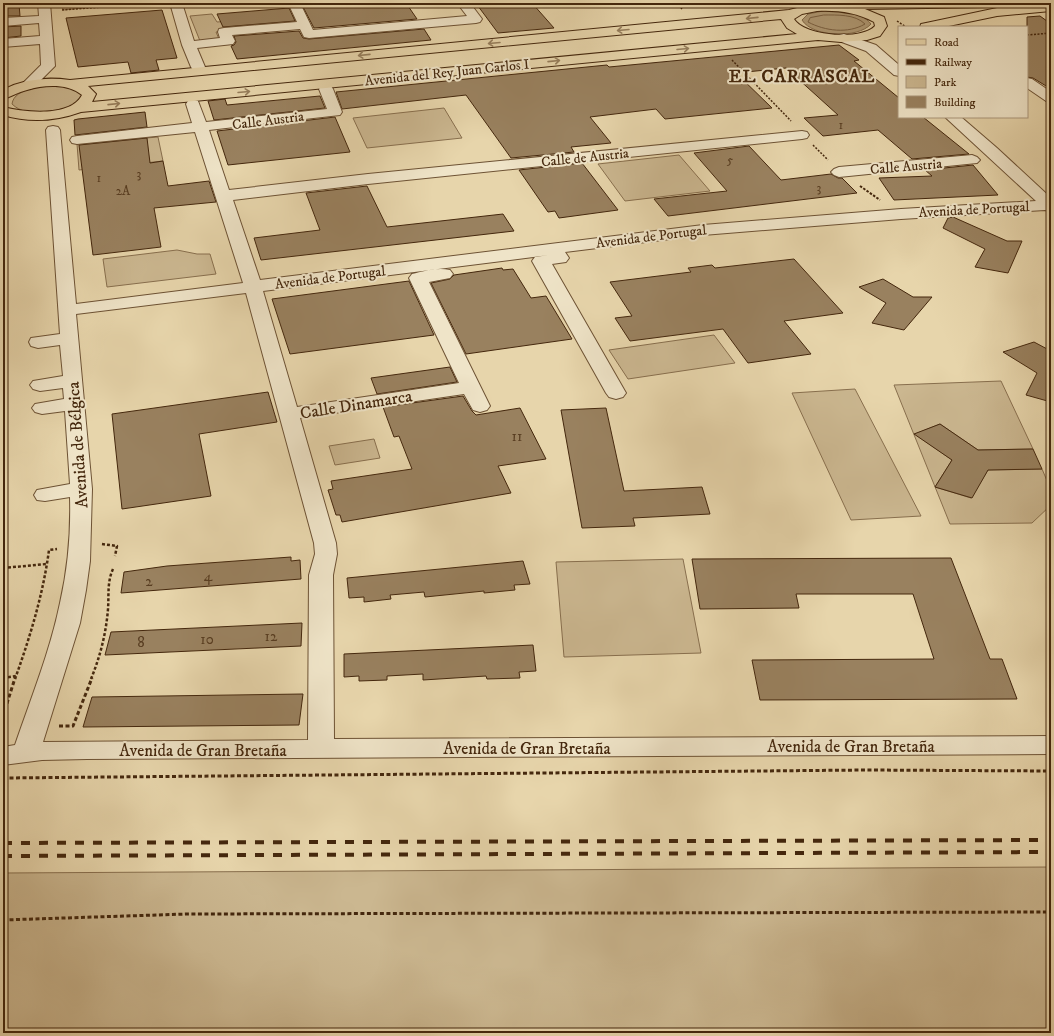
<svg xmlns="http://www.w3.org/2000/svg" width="1054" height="1036" font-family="'IM FELL DW Pica',serif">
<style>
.green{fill:#cbb790;stroke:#886f4e}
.water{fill:#b09a75;stroke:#856c4b}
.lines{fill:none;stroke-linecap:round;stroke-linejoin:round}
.shore{stroke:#7a6041;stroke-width:1}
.building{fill:#99815f;stroke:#44270d}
.minor-casing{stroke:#6d5234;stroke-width:2}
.major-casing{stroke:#44270d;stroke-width:2}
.path-far3{stroke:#44270d;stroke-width:1.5;stroke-dasharray:2 1.5;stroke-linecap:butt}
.path-far2{stroke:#44270d;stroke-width:2;stroke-dasharray:2.5 1.5;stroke-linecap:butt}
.path-far1{stroke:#44270d;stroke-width:2.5;stroke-dasharray:3 2;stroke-linecap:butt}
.path{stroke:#44270d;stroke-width:3;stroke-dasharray:4 2.5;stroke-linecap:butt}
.minor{fill:#efe4c8;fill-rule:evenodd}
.major{fill:#e7d5ab;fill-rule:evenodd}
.rail{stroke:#44270d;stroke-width:4;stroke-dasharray:9 9;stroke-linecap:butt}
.oneway{stroke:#967e5c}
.labels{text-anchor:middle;stroke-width:4;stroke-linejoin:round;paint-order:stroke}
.far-number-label{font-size:13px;fill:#593e22}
.far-street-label{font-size:14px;fill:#44270d;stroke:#efe4c8}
.number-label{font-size:15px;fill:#593e22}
.street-label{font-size:17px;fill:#44270d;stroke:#efe4c8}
.far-district-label{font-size:18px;font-weight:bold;letter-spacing:1px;fill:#44270d;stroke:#efe4c8}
</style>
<rect width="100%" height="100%" fill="#e7d5ab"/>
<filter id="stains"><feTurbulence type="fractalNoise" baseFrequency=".005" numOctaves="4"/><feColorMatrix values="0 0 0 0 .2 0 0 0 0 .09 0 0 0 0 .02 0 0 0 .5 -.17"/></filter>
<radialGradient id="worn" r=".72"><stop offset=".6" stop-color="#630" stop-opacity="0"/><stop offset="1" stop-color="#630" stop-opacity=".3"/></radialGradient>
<!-- green -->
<path class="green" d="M62,3H115L116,5L63,10Z
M212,14L217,22L294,16L298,24L216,32L219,39L200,41L190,16Z
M60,85L84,92L79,104C60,110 28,120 12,104C14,87 47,86 60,85Z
M444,108L462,138L367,148L353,118Z
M158,137L163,161L79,170L77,144Z
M679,155L710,191L625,201L598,164Z
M177,250L197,254H210L216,274L107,287L103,259Z
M714,335L735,363L628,379L609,350Z
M1001,381L1033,449L978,450L940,424L915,434L952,460L935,487L971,498L988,470L1042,469L1051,490V505L1032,523L950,524L894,385Z
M855,389L921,516L851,520L792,393Z
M374,439L380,458L335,465L329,446Z
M683,559L701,653L564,657L556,562Z
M1051,867V1033H3V873Z"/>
<!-- water -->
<path class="water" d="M823,11C839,11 860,10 871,24C858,39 812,37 802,20L808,14Z"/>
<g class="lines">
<!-- shore -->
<path class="shore" d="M824,15C837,15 855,14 865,24C848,34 825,31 808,22L810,18Z"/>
</g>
<!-- building -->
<path class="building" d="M308,3H406L417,19L314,28L303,7L309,6Z
M511,3H532L554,28L498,33L478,6Z
M19,4L20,16H3V6Z
M289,8L295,21L223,27L217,14Z
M162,10L177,58L156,60L159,70L131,73L128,62L78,67L66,18Z
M1040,16L1051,24V89L1033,78L1027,77V17Z
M21,26V36L3,38V27Z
M424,29L431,40L237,59L231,46L234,45L236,42L234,36L299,31L303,38L309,39Z
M839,45L859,60L854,61L899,98V117H923L969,154L912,159L878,130L823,136L804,118L838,115L786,68L736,73L772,108L665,119L656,109L590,117L611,143L571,147L574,152L511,158L466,95L342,109L336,92L607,65L609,67Z
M320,96L325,108L214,120L208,101L225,99L227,105Z
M145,112L147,127L75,135L74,120L78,119Z
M335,117L350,152L228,165L217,131Z
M147,138L150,163L163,161L168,186L209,181L216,202L154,208L161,247L93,255L79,145Z
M749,146L781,180L831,174L838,178H842L857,193L668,216L654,199L727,191L694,153Z
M582,163L618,210L559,218L555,211L548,212L519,170Z
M973,165L998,195L894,200L879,178L932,176L925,170Z
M367,186L387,227L503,214L514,231L261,260L254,238L320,230L306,193Z
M953,217L1007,241H1022L1008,273L975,267L985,249L943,228L948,218Z
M794,259L843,313L784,321L811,354L748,363L723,329L630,341L615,318L632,316L610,282L691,272L688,268L712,265L715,268Z
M502,268L503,270L513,269L531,298L546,296L572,339L466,354L431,283L450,279L454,275Z
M883,279L913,297H932L904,330L872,323L886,303L859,287Z
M409,281L434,335L290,354L272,299Z
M1034,342L1049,350L1051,345V402L1026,395L1037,373L1003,352Z
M450,367L457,382L377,394L371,378Z
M268,392L277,422L199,434L211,496L122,509L112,414Z
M463,396L472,411L476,415L520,408L546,459L498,466L511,493L342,522L340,515H336L328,490L333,489L331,481L412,469L399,436L394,437L383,407Z
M606,408L624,491L702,487L710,514L633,518L635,526L582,528L561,410Z
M940,424L978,450L1033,449L1042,469L988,470L972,498L935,487L952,460L914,434Z
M291,557V561L300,560L301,579L121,593L124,572L167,566Z
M951,558L990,659H1002L1017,699L760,700L752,660L934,659L913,594H796L799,608L700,609L692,559Z
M523,561L530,584L514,585L515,590L484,593V591L425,597L424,592L390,595L391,599L364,602V597L349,598L347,578Z
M302,623L301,646L105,655L111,632Z
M533,645L536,671L519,672L520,678L487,679L486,676L423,680V674L387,676V680L359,681V676L344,677V654Z
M303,694L299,725L83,727L92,697Z"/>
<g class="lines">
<!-- minor casing -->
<g class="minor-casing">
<path id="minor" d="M38,3H50L55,66L33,88L28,89L23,88L21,85L41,65L40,44L3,47V39L40,36L39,23L3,26V18L39,16Z
M170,3H182L194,41L220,38L218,32L219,29L224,28L297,22L288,3H300L313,30L467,16L457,3H470L482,19L480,22L476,23L309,38L304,37L300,29L232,35L235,41L233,44L197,48L205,67L203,70H193L191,67L182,45Z
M844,34L876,45L899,65V76L894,75L866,51L839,41L838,38L839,35Z
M1027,78L1032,79L1051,92V102L1046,101L1027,88Z
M326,85L331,86L333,89L342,112L340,115L209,130L229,190L368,174L802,131L807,132L809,135L807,138L802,139L368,184L233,200L260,280L703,225L901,209L1036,201L945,117H961L997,148L1051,198V212L1045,210L901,219L703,235L565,252L569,258L566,262L552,264L626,393L623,397L616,399L609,397L606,393L532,261L535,257L549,255L263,291L297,407L459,383L409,278L412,274C424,271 438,267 450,270L453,274L450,278L429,282L490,406L487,410L480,412L473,410L464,394L300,418L336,543L337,554L333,575L334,739L1051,736V754L87,759L42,760L3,765V747L15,745C31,698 50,652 60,603C68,568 71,533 70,497L45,501L37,500L34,495L37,490L70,484L65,411L42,414L35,412L32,408L35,404L64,399L63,388L40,391L33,389L30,385L33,381L63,376L60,345L38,348L31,346L29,342L31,338L60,334L46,130L48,127L53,126L58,127L60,130L76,304L243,283L195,132L77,144L72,143L70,140L72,137L77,136L192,123L186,104L188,101L193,100L198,101L206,122L327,109L319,89L321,86ZM246,293L314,543L315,554L309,575L308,740L43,742L80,623L86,590L90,561L92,489L76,314Z
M972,155L977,157L980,160L977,163L839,177L834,175L831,172L834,169L839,167Z"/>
</g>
<!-- major casing -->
<g class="major-casing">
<path id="major" d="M817,3L848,5L849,3H995L993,6L989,7L865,9L884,17L887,26L880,36L867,40L841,42L818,40L81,112C56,121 29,123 3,115V107C24,112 70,118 82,95C67,83 44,85 27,90C18,92 11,97 3,99V90C23,79 48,77 70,80L789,10ZM817,11C837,10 856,12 874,22L875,26C861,41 804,36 794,19L802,14ZM781,19L787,28L797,34L92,102L96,94L88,86Z
M1051,3V11L997,16L944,27H920L921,24L926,23L997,8Z"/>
</g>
<!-- path-far3 -->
<path class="path-far3" d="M676,3L682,9
M62,10L118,6V3
M897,21L906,27
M1027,35L1051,33
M732,60L791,121
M813,145L828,160"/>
<!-- path-far2 -->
<path class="path-far2" d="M860,186L880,200"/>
<!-- path-far1 -->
<path class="path-far1" d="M102,544L117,546L115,556
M3,568L47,564
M3,678L16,676
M15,679C30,637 43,595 49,550L57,549
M91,679C100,657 106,634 108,609C109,595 107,582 113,569"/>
<!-- path -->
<path class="path" d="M3,716L15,678
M59,726H73L92,678
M3,778L866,770L1051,771
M3,920L187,914L1051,912"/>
<!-- minor -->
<use href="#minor" class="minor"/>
<!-- major -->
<use href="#major" class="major"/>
<!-- rail -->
<path class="rail" d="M3,843L1051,840
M3,856L1051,852"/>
</g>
<!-- one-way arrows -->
<defs><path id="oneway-shaft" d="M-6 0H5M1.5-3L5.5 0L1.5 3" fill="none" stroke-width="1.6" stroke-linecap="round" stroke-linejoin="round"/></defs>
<g class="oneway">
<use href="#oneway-shaft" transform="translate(752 18) rotate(174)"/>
<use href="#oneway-shaft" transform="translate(623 30) rotate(175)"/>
<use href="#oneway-shaft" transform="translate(494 43) rotate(175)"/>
<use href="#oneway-shaft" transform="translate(683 49) rotate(-5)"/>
<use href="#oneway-shaft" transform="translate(364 55) rotate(174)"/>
<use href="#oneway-shaft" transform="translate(554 61) rotate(-6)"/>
<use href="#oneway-shaft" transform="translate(244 92) rotate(-5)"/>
<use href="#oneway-shaft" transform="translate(114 104) rotate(-6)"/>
</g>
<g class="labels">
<!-- far-number labels -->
<g class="far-number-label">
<text x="841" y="129">1</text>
<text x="730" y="164">5</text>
<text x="139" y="178">3</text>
<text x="99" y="182">1</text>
<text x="819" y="192">3</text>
<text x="123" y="195">2A</text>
</g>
<!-- far-street labels -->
<g class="far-street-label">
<text transform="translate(447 72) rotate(-6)" y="5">Avenida del Rey Juan Carlos I</text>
<text transform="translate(268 120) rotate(-7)" y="5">Calle Austria</text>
<text transform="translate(585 157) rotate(-6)" y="5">Calle de Austria</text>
<text transform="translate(906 166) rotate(-5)" y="5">Calle Austria</text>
<text transform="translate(974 209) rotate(-3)" y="5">Avenida de Portugal</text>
<text transform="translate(651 236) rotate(-7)" y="5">Avenida de Portugal</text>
<text transform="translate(330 277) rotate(-7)" y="5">Avenida de Portugal</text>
</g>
<!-- number labels -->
<g class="number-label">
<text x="517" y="441">11</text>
<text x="208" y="581">4</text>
<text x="149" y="586">2</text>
<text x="271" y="641">12</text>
<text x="207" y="644">10</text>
<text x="141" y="647">8</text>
</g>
<!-- street labels -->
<g class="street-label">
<text transform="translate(356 404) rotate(-9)" y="6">Calle Dinamarca</text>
<text transform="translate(77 445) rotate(-94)" y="6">Avenida de Bélgica</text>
<text x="851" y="752">Avenida de Gran Bretaña</text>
<text x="527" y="754">Avenida de Gran Bretaña</text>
<text x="203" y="756">Avenida de Gran Bretaña</text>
</g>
<!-- far-district labels -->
<g class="far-district-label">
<text x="802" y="82">EL CARRASCAL</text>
</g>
</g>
<!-- margin -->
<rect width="1054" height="1036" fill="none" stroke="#e7d5ab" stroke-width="16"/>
<rect x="4" y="4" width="1046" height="1028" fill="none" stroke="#44270d" stroke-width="2"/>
<rect x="8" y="8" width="1038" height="1020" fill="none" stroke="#44270d"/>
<!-- legend -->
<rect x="898" y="26" width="130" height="92" fill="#efe4c8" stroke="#ab987d"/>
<rect x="906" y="39" width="20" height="6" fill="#e7d5ab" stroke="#ab987d"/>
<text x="934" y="46" font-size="12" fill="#44270d">Road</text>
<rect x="906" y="59" width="20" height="6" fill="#44270d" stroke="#ab987d"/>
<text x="934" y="66" font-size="12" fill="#44270d">Railway</text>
<rect x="906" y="76" width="20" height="12" fill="#cbb790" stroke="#ab987d"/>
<text x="934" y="86" font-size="12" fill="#44270d">Park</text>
<rect x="906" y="96" width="20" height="12" fill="#99815f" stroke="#ab987d"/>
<text x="934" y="106" font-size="12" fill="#44270d">Building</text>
<rect width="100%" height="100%" filter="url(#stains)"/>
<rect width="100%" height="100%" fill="url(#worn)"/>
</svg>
